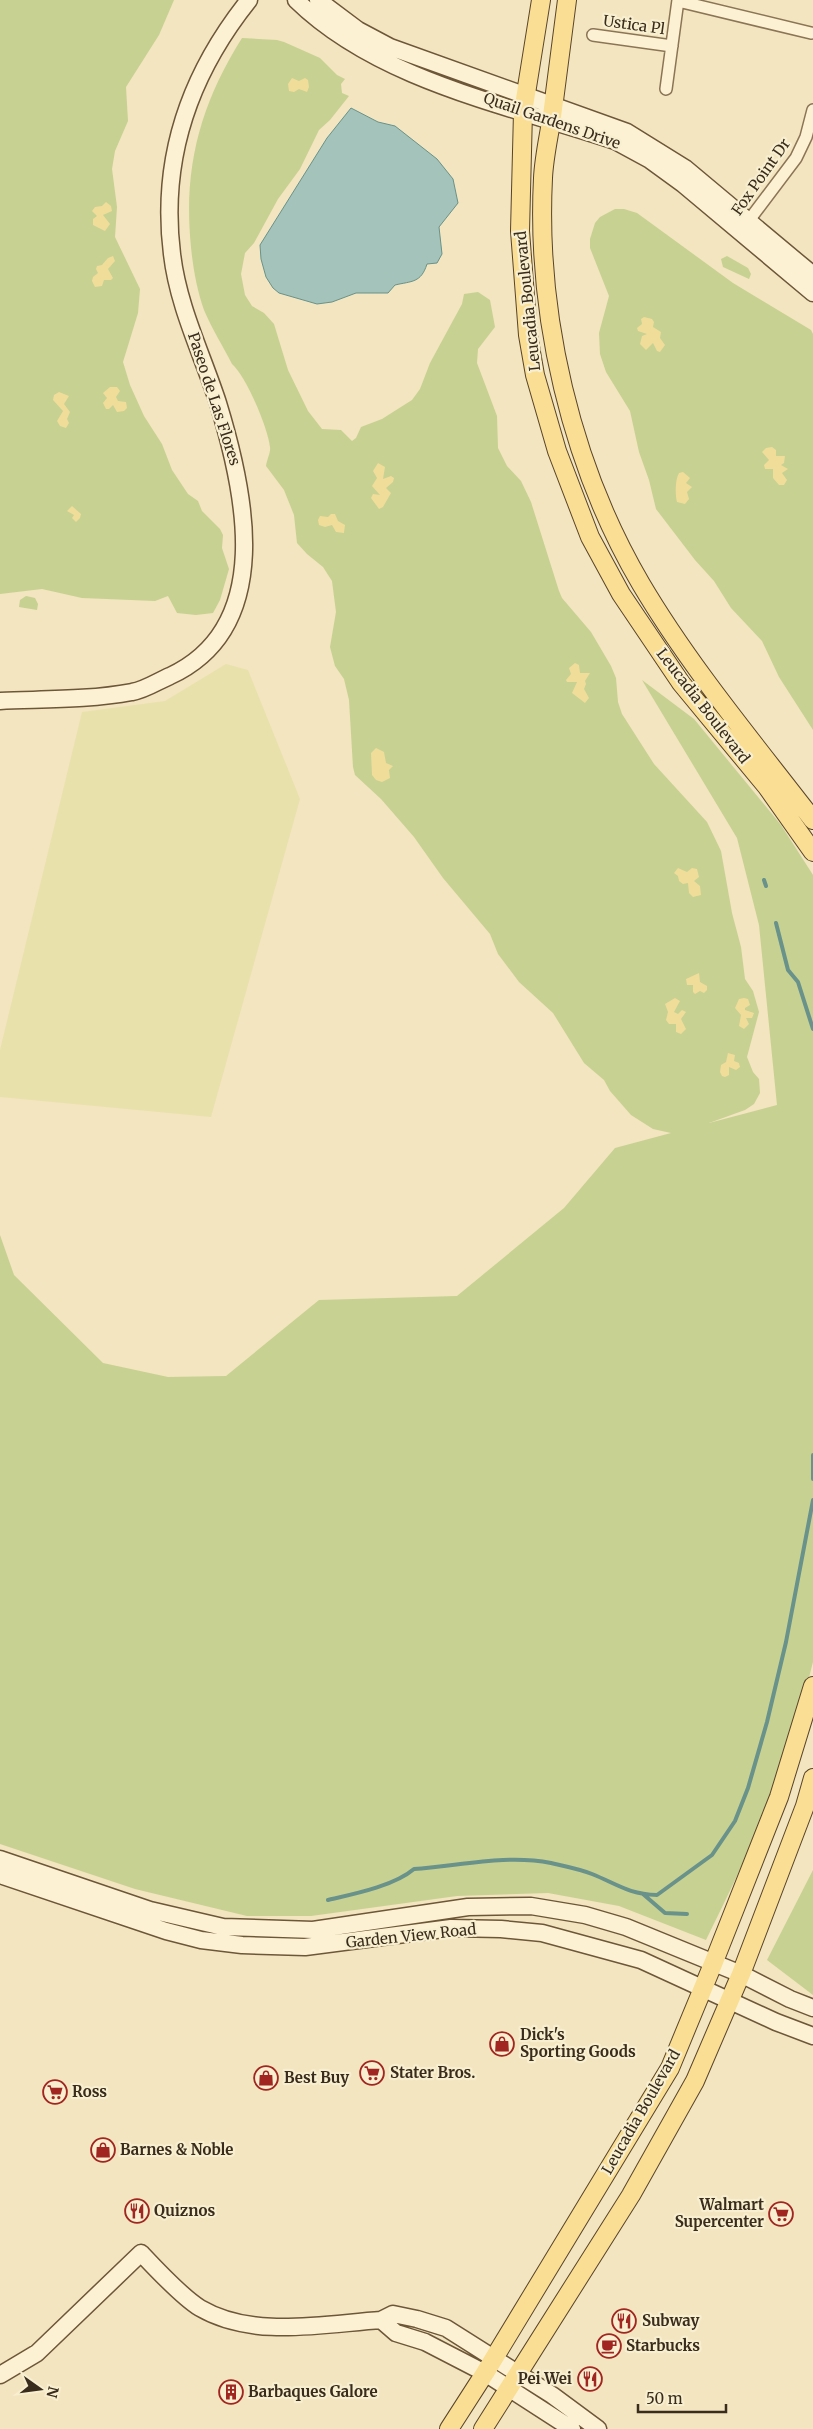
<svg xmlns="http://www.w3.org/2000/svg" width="813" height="2429" font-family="Merriweather,serif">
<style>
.farmland{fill:#e8e1ac}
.green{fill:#c7d192}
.sand{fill:#f0dd9a}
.water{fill:#a3c3bb;stroke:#69928a}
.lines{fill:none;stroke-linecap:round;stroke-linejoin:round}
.stream{stroke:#69928a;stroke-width:4}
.street-casing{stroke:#8c7556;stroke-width:14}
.secondary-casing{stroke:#6e5639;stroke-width:19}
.primary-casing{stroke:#59432b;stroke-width:20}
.street{stroke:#fcf2d3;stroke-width:11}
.secondary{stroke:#fcf2d3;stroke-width:16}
.primary{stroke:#f9de93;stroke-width:18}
.labels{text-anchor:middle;stroke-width:4.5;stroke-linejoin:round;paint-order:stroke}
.street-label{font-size:15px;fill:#3a2c1c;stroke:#f8efd0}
.poi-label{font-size:15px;font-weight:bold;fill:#3a2c1c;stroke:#f8efd0;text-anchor:start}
</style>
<rect width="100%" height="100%" fill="#f2e5bf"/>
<!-- farmland -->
<path class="farmland" d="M226,664L248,670L300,799L211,1117L0,1097V1050L82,712L165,701Z"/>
<!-- green -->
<path class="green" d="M0,0H174L159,35L126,87L128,121L115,151L112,169L117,207L115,237L140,289L138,313L123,362L130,385L144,416L162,444L172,470L188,494L198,501L202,511L220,529L223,535L222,548L229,569L220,600L213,613L196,615L177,613L168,596L155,601L82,598L42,589L0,594Z
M242,38L277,40L284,42L320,58L337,75L345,79L341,84L342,93L349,96L330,120L319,130L300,169L278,199L254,243L245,253L241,274L245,295L252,306L264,313L274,324L288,370L308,411L322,429L341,430L352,441L356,438L361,427L382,419L412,400L420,389L430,363L462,304L464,294L478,292L490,300L495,327L478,349L477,363L497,416L498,448L507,466L521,481L531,502L559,591L562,598L591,632L611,666L616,678L618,702L622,714L654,764L707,822L721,851L732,913L741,947L745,979L753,991L759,1012L747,1057L753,1072L759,1079L760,1093L754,1104L745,1110L709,1123L777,1105L759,925L737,838L642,680L694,719L781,825L813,875V1662C802,1705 790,1749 774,1790C754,1842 730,1891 706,1940L619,1906L548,1893L457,1896L311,1916H247L135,1889L0,1844V1235L14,1275L103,1363L168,1377L226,1376L319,1300L457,1296L564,1208L615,1148L671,1133L653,1129L631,1115L610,1091L604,1080L584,1063L553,1013L519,982L498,954L490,934L443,878L414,837L381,799L355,775L353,767L349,700L344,679L335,666L330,647L336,612L332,581L323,567L307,554L297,543L294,515L284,490L266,466C267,459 271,452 270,447C268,428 246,376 232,364C223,346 212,329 204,310C197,290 193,268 191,247C183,168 200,105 242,38Z
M615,209H624L637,213L733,283L811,330L813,334V730L779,677L762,641L731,608L714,581L695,560L656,509L649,480L639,452L630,411L606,372L600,354L599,333L609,296L590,248V239L595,223L600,217Z
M727,256L748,268L751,274L749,279L723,267L721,259Z
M26,596L35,598L38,604L37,610L19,607L20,600Z
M813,1870V1995L767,1960Z"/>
<!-- sand -->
<path class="sand" d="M292,78L299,81L305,78L308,80L309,87L307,92L299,89L294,92L289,91L288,84Z
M106,202L111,206L112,211L103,215L110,224L105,231L93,225V219L97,216L92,211L95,207L102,206Z
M113,256L115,261L108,269L113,278L111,280H104L102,286L95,287L92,281L93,277L98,273L96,269L97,266L102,265L108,258Z
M644,317L652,319L654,322L653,327L661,332L660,338L665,345L660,352L657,351L653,343L646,350L640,344L642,336L647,334L638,331L637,328L642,324L641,319Z
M110,387H117L120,391L116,397L118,401L126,402L127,408L124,411L117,412L113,405L109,409H106L103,403L107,398L103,393Z
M59,392L69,396L64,404L70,412L67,419L69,423L66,428L60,426L57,421L63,411L53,400L54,395Z
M772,447L776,450V456H785L784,463L781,465L788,469L782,473L787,480L784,485H779L773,478V469H765L764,465L769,460L762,452L766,448Z
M378,463L385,467L383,479L391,476L394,478L393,482L386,488L391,493L383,507L379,509L371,498L373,494L380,495L372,486L377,478L373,471Z
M679,473L683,472L690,478L686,483L692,487L687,492L689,499L685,504L677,502C675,494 675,480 679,473Z
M72,506L81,514L80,518L76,522L72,518L74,515L67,511Z
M331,514H335L338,521L345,525L344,533L336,532L332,525L325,527L319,525L318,520L320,516L328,517Z
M575,663L579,665L580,673H590L585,681L586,684L584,689L589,698L585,703L572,693L577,682H567L566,680L571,674L569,668Z
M376,748L384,752L386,763L393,766L389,770L390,778L382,782L376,780L372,775L371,753Z
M678,868L687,872L692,868L697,869L699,877L694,881L700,886L701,895L693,897L689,893L688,883L683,884L679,881L678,876L674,873Z
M699,973L700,982L707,986V990L704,993L700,991L695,994L693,992V985H687L686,979Z
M675,998L680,1001L674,1012L678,1014L682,1010L686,1012L681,1019L686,1029L681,1034L676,1032V1024H669L666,1020L668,1012L665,1004Z
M744,998L748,999L750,1005L745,1008V1010L754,1013L752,1018H746L749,1024L744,1029L739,1026L741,1015L735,1008L739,999Z
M728,1053L735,1055L734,1061L739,1063L740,1067L736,1070L729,1067V1075L725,1077L722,1076L720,1072L721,1065L726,1062Z"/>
<!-- water -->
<path class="water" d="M351,108L378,122L395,126L437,159L453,179L458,203L439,227L442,254L437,263L427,264C421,283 412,281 395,285L388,293H356L332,302L317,304L279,293L273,288L266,277L261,259L260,245L327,138Z"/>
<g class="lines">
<!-- stream -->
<path class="stream" d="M764,880L766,886
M776,923L788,970L798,982L813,1029
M813,1455V1479
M643,1894L665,1913L687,1914
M328,1900C354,1894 394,1886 414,1869C459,1866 506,1854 551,1863C564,1866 580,1869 592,1874C617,1884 628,1894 657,1895L712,1855L735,1821L748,1788L767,1722L786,1642L813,1500"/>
<!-- street casing -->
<g class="street-casing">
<path id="street" d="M678,1L811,33
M593,35L672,46
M666,89L678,0
M744,227L796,158L806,137L813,110"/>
</g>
<!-- secondary casing -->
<g class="secondary-casing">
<path id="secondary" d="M296,0C379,81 508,105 615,141L650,160L683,184L813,293
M318,0L358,30L390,47L627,132L685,168L813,275
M0,701C44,699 89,700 132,692C145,690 158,681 170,676C276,627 245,491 218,403C202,354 178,306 172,254C160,158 189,75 249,0
M0,1859L150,1910L223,1927L313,1930L468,1907L531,1906L585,1915L626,1927L741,1974L790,1999L813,2008
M0,1875L166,1931L201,1940L242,1945L305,1947L451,1928L501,1929L542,1933L641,1960L776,2022L813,2036
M381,2320L396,2333L425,2342L485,2373L572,2429
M0,2375L37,2353L141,2253C156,2269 182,2297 200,2308C253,2339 323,2324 381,2320L393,2314L417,2319L446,2328L552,2395L598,2429"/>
</g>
<!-- primary casing -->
<g class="primary-casing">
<path id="primary" d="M541,0L523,112L520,231L528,335L535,375L557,451L590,537L621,594L681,683L767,787L813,852
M567,0C562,39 557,77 552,116C549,136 544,157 543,178C536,315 571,465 641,584C690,667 754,743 813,820
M449,2429L485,2373L670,2068L713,1964L779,1797L813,1686
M483,2429L631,2195L695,2081L741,1974L805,1806L813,1778"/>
</g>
<!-- street -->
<use href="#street" class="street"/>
<!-- secondary -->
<use href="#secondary" class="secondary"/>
<!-- primary -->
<use href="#primary" class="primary"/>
</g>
<!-- icons -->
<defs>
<g id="shop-ring" transform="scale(1.25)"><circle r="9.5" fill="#f8efd0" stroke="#a12520" stroke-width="1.5"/><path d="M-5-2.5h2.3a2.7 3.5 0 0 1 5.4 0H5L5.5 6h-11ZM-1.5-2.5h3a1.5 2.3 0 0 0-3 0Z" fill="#a12520"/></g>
<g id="supermarket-ring" transform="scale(1.25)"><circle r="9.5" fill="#f8efd0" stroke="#a12520" stroke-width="1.5"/><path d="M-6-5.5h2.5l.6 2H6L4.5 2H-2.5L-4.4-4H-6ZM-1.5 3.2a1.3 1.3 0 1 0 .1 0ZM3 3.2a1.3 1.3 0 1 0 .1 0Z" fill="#a12520"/></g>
<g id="restaurant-ring" transform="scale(1.25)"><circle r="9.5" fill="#f8efd0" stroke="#a12520" stroke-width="1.5"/><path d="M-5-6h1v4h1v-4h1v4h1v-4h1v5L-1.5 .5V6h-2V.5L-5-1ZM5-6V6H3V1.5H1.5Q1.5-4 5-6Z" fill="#a12520"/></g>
<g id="cafe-ring" transform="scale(1.25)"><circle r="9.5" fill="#f8efd0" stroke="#a12520" stroke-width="1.5"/><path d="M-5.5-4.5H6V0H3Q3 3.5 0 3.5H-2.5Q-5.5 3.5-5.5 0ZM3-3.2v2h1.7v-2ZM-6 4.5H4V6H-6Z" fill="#a12520"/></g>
<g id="building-ring" transform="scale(1.25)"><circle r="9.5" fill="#f8efd0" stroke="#a12520" stroke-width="1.5"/><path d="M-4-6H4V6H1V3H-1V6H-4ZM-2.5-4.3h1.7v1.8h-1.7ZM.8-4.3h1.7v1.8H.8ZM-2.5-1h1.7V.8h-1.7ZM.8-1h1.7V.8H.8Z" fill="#a12520"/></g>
</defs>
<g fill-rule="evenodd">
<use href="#shop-ring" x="502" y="2044"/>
<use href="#supermarket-ring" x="372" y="2073"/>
<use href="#shop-ring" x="266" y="2078"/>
<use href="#supermarket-ring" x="55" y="2092"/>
<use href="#shop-ring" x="103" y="2150"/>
<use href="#restaurant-ring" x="137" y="2211"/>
<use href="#supermarket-ring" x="781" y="2214"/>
<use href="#restaurant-ring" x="624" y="2321"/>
<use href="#cafe-ring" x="609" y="2346"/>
<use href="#restaurant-ring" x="590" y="2379"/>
<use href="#building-ring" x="231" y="2392"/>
</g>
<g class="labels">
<!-- street labels -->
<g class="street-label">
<text transform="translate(634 25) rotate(8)" y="5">Ustica Pl</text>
<text transform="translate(552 121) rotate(19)" y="5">Quail Gardens Drive</text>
<text transform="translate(761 177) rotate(-55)" y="5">Fox Point Dr</text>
<text transform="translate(528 301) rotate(-96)" y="5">Leucadia Boulevard</text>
<text transform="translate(214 399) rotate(72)" y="5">Paseo de Las Flores</text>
<text transform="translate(703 706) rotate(52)" y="5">Leucadia Boulevard</text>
<text transform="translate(411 1936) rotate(-6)" y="5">Garden View Road</text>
<text transform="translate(641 2112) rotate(-60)" y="5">Leucadia Boulevard</text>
</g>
<!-- poi labels -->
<g class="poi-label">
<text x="520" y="2040">Dick's<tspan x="520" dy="17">Sporting Goods</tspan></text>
<text x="390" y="2078">Stater Bros.</text>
<text x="284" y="2083">Best Buy</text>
<text x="72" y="2097">Ross</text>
<text x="120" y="2155">Barnes &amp; Noble</text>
<text x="764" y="2210" text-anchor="end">Walmart<tspan x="764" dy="17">Supercenter</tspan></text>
<text x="154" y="2216">Quiznos</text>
<text x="642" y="2326">Subway</text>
<text x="626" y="2351">Starbucks</text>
<text x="572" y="2384" text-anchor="end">Pei Wei</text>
<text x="248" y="2397">Barbaques Galore</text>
</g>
</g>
<!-- north arrow -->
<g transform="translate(40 2389) rotate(104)" stroke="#f8efd0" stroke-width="4" paint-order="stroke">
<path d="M0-4L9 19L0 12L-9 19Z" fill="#3a2c1c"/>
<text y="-8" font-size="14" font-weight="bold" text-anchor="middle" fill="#3a2c1c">N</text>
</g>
<!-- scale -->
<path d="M638 2404v8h88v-8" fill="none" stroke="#3a2c1c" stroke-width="2.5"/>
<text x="646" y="2404" font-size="15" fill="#3a2c1c" stroke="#f8efd0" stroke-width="4" paint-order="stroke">50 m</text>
</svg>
